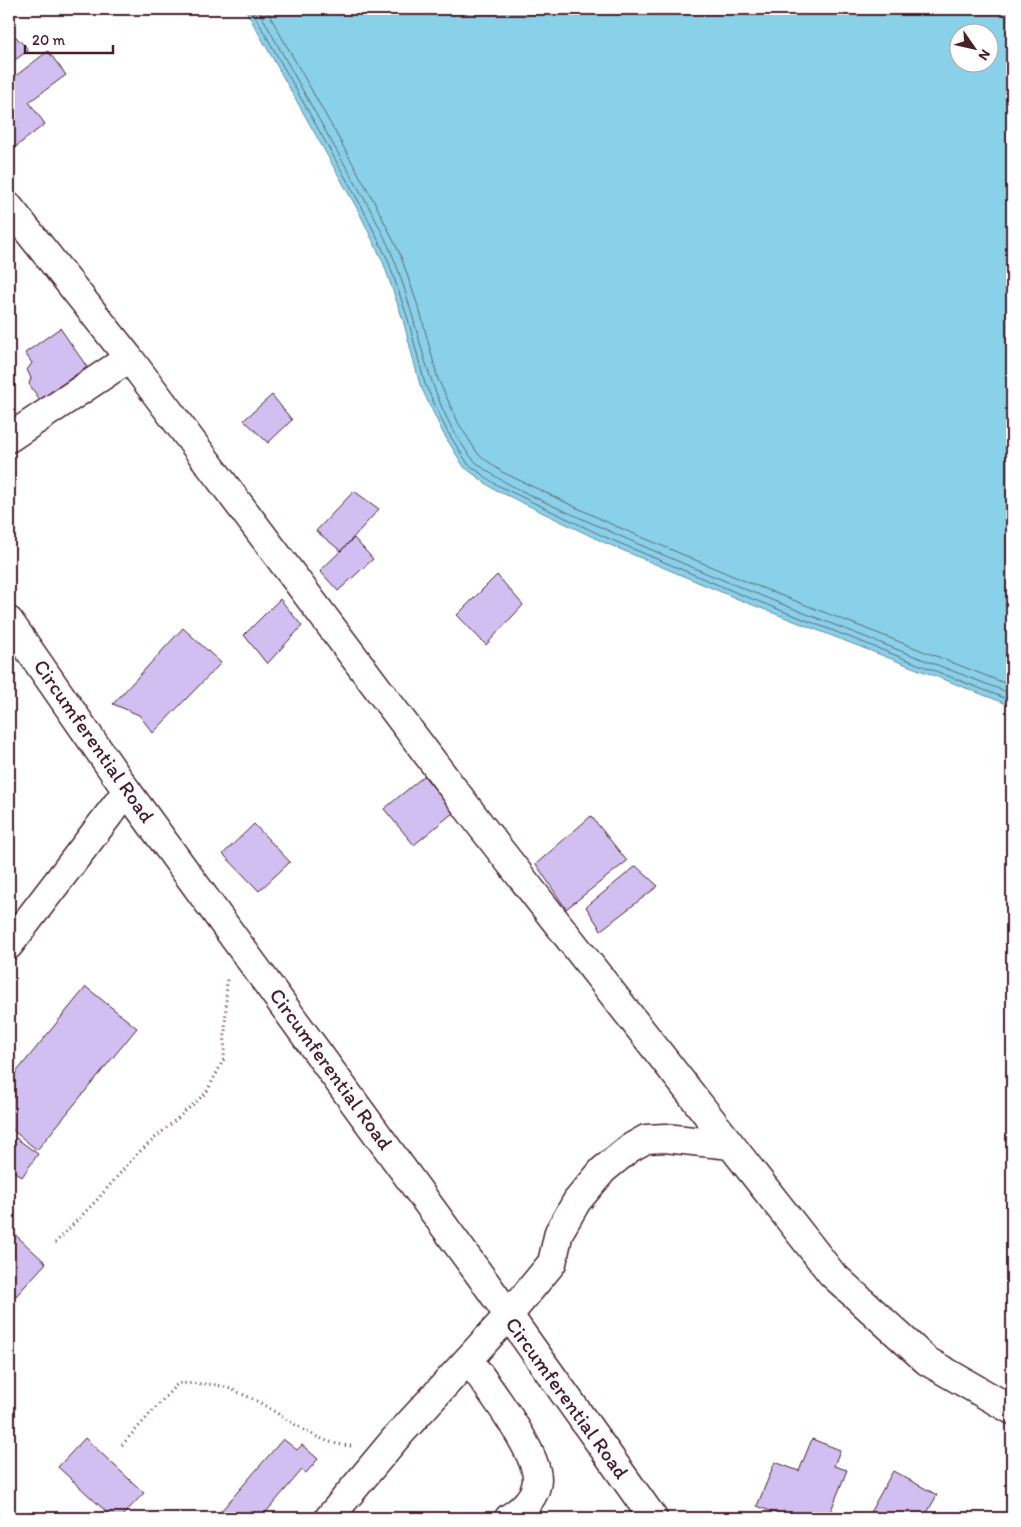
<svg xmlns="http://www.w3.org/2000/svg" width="1021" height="1527" font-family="Itim,sans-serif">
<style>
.water{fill:#88d1e9;stroke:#6f8a9d;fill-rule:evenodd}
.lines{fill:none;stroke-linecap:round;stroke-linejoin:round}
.shore{stroke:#636677;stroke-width:1}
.building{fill:#d0bff0;stroke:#4a1f2b}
.minor-casing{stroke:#4a1f2b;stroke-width:31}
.major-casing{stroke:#4a1f2b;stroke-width:31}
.path{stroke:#4a1f2b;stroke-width:3;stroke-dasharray:1 4;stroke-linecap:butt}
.minor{stroke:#fff;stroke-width:28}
.major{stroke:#fff;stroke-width:28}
.labels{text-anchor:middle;stroke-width:4;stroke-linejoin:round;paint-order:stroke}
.street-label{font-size:21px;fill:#4a1f2b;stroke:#fff}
</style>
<rect width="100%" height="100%" fill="#fff"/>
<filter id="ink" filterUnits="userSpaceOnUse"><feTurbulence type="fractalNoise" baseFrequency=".02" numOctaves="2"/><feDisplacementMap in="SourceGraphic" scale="10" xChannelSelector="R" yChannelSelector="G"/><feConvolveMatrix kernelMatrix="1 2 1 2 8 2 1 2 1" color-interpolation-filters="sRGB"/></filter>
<g filter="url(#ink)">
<!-- water -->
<path class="water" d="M245,9H1012V706L740,600L603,542L492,488L464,467L443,433L420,385L403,320L383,262L359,212ZM958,32H988V62H958Z"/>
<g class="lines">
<!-- shore -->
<path class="shore" d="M251,9L363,209L388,260L408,319L425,384L447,431L468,464L495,484L605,537L742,595L1012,701
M258,9C283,55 309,102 335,148C356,184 378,220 394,259C420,325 426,400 471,457C488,478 549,504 576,516C718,582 866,637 1012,694
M266,9L375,203L400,254L421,315L438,379L459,424L478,454L502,472L611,524L747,582L1012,686"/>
</g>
<!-- building -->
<path class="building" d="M9,30L29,50L9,64Z
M48,51L66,75L29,102L45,124L9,152V81Z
M60,328L87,367L40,400L29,384L31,378L27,370L32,363L25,353Z
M272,395L292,420L268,443L244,420Z
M354,491L379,509L341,551L316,531Z
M354,538L373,559L338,591L320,571Z
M497,575L523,605L486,645L457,615Z
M280,599L302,626L267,664L244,635Z
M183,628L221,663L153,733L139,715L113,704Z
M424,776L454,812L414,845L384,809Z
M591,816L627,861L566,909L536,864Z
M254,824L290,862L259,891L223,854Z
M636,866L658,886L601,930L586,907Z
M86,987L137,1028L37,1150L9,1127V1081Z
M16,1138L38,1154L22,1177L9,1168V1149Z
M9,1229L46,1263L16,1296L9,1289Z
M85,1438L144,1493L120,1518H113L58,1467Z
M283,1439L297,1450L302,1445L318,1459L306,1473L302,1470L261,1518H215Z
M812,1439L840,1450L834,1466L847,1470L828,1518H788L757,1506L775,1462L799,1471Z
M893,1471L937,1495L924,1518H867Z"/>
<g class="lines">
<!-- minor casing -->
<g class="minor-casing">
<path id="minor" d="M9,207L129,358L482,827L832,1274L927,1361L1012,1410
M9,438L129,358
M9,945L127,791
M469,1360C486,1385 537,1450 537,1479C537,1496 522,1510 509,1518
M329,1518L395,1439L508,1316L552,1263L559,1232L577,1201L603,1170L630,1148L646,1139L665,1138L731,1145"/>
</g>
<!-- major casing -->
<g class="major-casing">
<path id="major" d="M9,621L127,791L490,1289L653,1518"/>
</g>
<!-- path -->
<path class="path" d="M55,1243L95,1202L137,1154L206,1093L224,1059L227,977
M122,1445L178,1383C191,1384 204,1383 217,1385C228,1387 242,1394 253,1399C286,1416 314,1444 352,1446"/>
<!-- minor -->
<use href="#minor" class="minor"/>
<!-- major -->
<use href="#major" class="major"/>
</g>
</g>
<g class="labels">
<!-- street labels -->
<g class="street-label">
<text transform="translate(94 741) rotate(55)" y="7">Circumferential Road</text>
<text transform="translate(331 1069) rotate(54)" y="7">Circumferential Road</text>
<text transform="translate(567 1398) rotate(54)" y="7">Circumferential Road</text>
</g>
</g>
<!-- margin -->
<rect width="1021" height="1527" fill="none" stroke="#fff" stroke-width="30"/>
<rect x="15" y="15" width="991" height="1497" fill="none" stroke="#4a1f2b" stroke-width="2" filter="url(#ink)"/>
<!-- north arrow -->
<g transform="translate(974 48) rotate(124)"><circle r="24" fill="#ffffff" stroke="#b7a5aa"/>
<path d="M0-4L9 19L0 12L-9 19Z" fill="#4a1f2b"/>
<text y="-8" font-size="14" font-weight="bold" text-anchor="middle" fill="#4a1f2b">N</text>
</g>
<!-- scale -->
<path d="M25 45v8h88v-8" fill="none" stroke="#4a1f2b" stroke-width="2.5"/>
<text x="32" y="45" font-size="15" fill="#4a1f2b" stroke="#ffffff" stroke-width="4" paint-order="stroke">20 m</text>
</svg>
